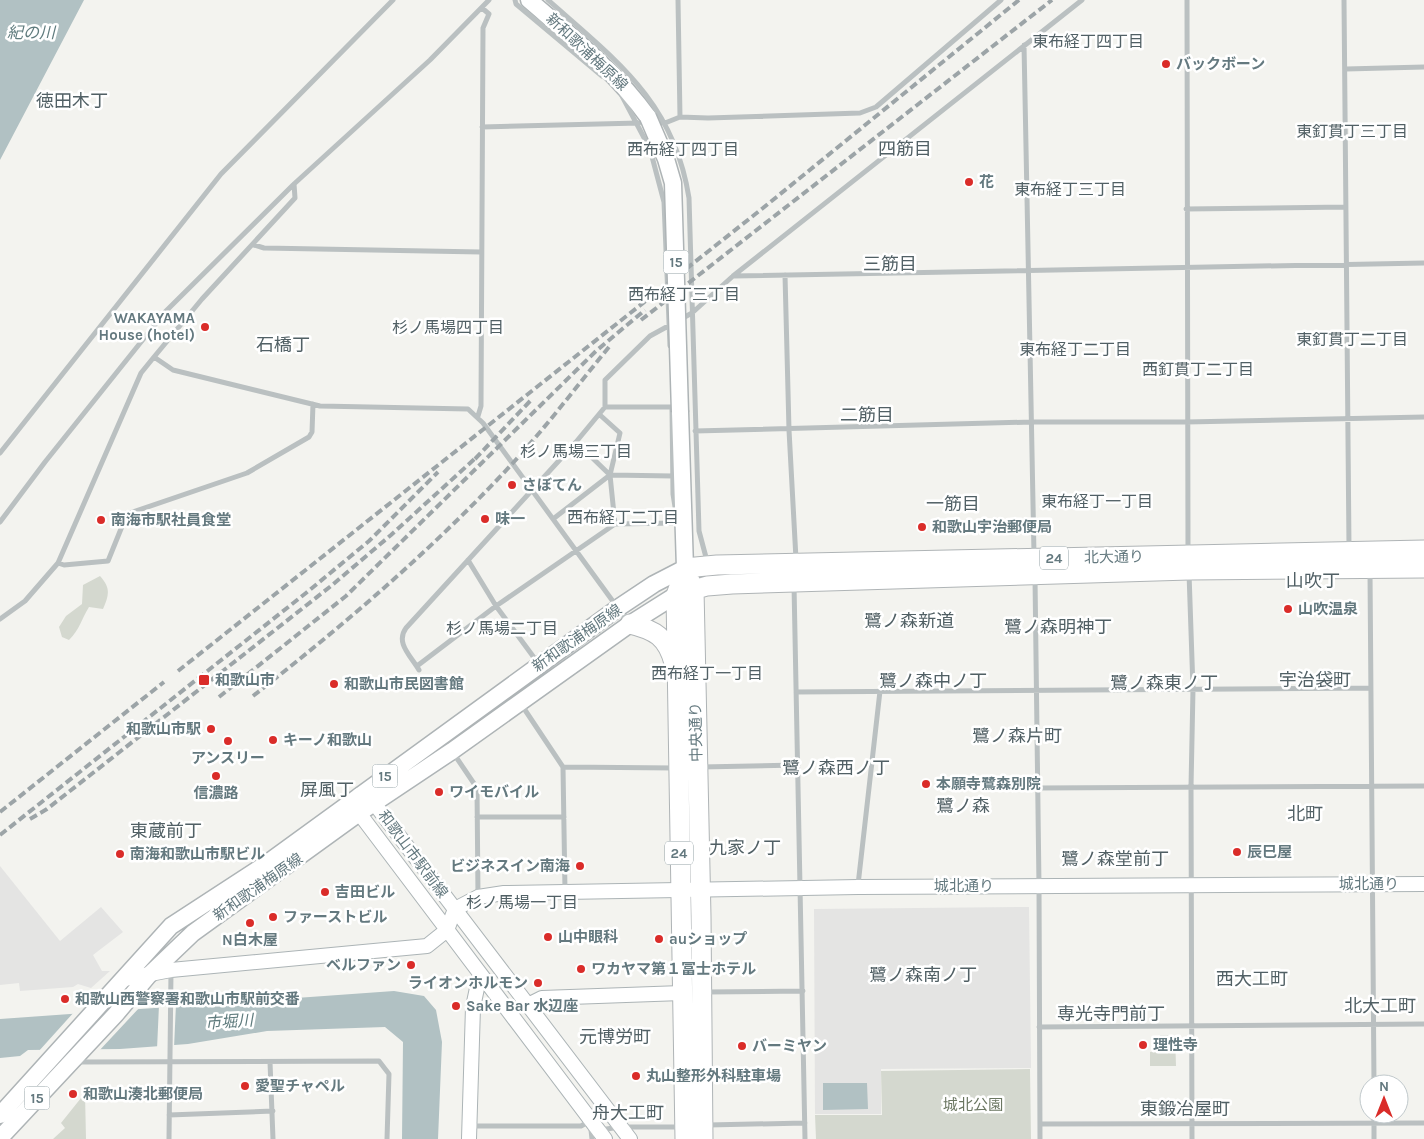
<svg xmlns="http://www.w3.org/2000/svg" width="1424" height="1139" font-family="Karla,'Noto Sans JP',sans-serif">
<style>
.built{fill:#e4e4e3}
.green{fill:#d4d8cf}
.water{fill:#b1c1c3}
.pier{fill:#f3f3ef}
.lines{fill:none;stroke-linecap:round;stroke-linejoin:round}
.secondary-casing{stroke:#acb4b6;stroke-width:16}
.primary-casing{stroke:#aeb4b6;stroke-width:19}
.highway-casing{stroke:#afb4b6;stroke-width:21}
.street{stroke:#bac0c1;stroke-width:5}
.secondary{stroke:#fff;stroke-width:14}
.primary{stroke:#fff;stroke-width:16}
.highway{stroke:#fff;stroke-width:19}
.rail{stroke:#9ca4a7;stroke-width:4;stroke-dasharray:8 4;stroke-linecap:butt}
.primary-bridge-casing{stroke:#aeb4b6;stroke-width:19;stroke-linecap:butt}
.primary-bridge{stroke:#fff;stroke-width:16}
.poi-dot{fill:#da2c29;stroke:#fff;stroke-width:2}
.labels{text-anchor:middle;stroke-width:5;stroke-linejoin:round;paint-order:stroke}
.shield{fill:#fff;stroke:#92a1a5;stroke-width:1}
.shield-label{font-size:14px;font-weight:bold;fill:#64797f}
.street-label{font-size:15px;fill:#64797f;stroke:#fff}
.poi-label{font-size:15px;font-weight:bold;fill:#64797f;stroke:#fff;text-anchor:start}
.park-label{font-size:15px;fill:#6b7762;stroke:#fff}
.water-label{font-size:16px;font-style:italic;fill:#5f7b7d;stroke:#fff}
.neighbourhood-label{font-size:16px;fill:#516065;stroke:#fff}
.quarter-label{font-size:18px;fill:#516065;stroke:#fff}
</style>
<rect width="100%" height="100%" fill="#f3f3ef"/>
<!-- built -->
<path class="built" d="M0,866L60,941L101,907L123,932L93,955L102,971H110L91,988L78,984L73,987L20,991L19,983L0,985Z
M1029,907L1031,1068L881,1069V1114H815L814,909Z"/>
<!-- green -->
<path class="green" d="M100,576C111,588 109,595 103,609L89,607C81,620 80,629 69,640L62,637L59,627L66,616L82,604L83,585Z
M1160,1035H1175L1176,1066H1150V1052L1156,1051V1041H1160Z
M1030,1069L1031,1139H816L815,1115H882L881,1071Z
M85,1093L86,1139H53L65,1128L61,1123Z"/>
<!-- water -->
<path class="water" d="M0,0H84L0,160Z
M394,991L424,996L436,1010L442,1042L438,1139H402L403,1042L385,1027L267,1031L188,1044L120,1049L28,1050L20,1056L0,1058V1019Z
M823,1083H867L868,1109L823,1110Z"/>
<!-- pier -->
<path class="pier" d="M176,1004L174,1048L157,1049L159,1005Z
M140,1007L98,1052H38L75,1011Z"/>
<g class="lines">
<!-- secondary casing -->
<g class="secondary-casing">
<path id="secondary" d="M124,979L171,970L427,946L447,930L455,909L478,897L504,893L858,887L1424,884
M528,1005L542,998L682,993
M469,1139L473,1007L480,974
M605,1139L359,813V795L374,803L630,1139"/>
</g>
<!-- primary casing -->
<g class="primary-casing">
<path id="primary" d="M529,0C572,37 615,71 648,117
M0,1115L171,926L266,864L618,608L654,584L685,568L680,412
M0,1138L116,1014L148,976L193,933L359,813L452,751L630,624L676,595"/>
</g>
<!-- highway casing -->
<g class="highway-casing">
<path id="highway" d="M685,568L717,565L1424,550
M689,579L694,589L701,916L703,1139
M680,584L676,595L685,1139
M676,595L707,586L732,584L1189,570L1424,568
M630,624C655,630 667,637 674,663"/>
</g>
<!-- street -->
<path class="street" d="M515,0L516,4L602,76
M548,0C617,61 674,102 689,198L699,531L707,561
M678,0L680,117
M1187,0L1188,552
M1344,0L1349,547
M1024,45L1034,554
M1346,69L1424,67
M622,96L650,149L664,202L670,346
M653,123H665L680,117L708,118L860,113L876,107L1001,0
M482,127L639,123
M294,184L295,198L202,299L154,357L173,370L320,406L468,409L483,423L628,622
M1186,209L1346,207
M254,245L264,248L481,252
M785,275L789,430L796,559
M733,276L1424,263
M605,407V380L650,336L692,313L733,276L1082,0
M672,407L673,494L676,513
M600,415L620,433L610,475L615,524
M478,416L481,406L483,28L489,14L482,8
M695,431L1032,422H1186L1424,417
M0,453L221,174L393,0
M610,475L673,476
M553,519L610,475L576,442
M0,522L45,462L165,312L294,184L430,60L489,0
M468,560L496,606L538,663
M58,563L64,565L108,561L127,514L247,473L309,437L312,432L313,404
M1370,572L1374,1084
M1189,573L1193,689L1191,787L1192,1139
M1035,578L1039,886L1040,1139
M794,585L805,1139
M0,619L25,601L58,563L141,373L154,357
M417,666L496,606L615,524L677,523
M419,670C411,656 395,643 406,628L576,442L605,407H674
M796,692L1370,688
M521,704L563,767L565,891
M454,754L477,788L478,896
M563,767L675,768
M701,767L798,765
M1038,788L1424,786
M477,817H564
M858,885L880,691
M706,992L803,991
M1039,1027L1424,1024
M76,1062L379,1061L389,1074L387,1139
M270,1062L273,1139
M1374,1114V1139
M169,1115L273,1111
M1040,1124L1424,1123
M708,1125L805,1123
M471,1126H581L590,1121L592,1139
M600,1130L620,1127H681
M169,1139L171,972"/>
<!-- secondary -->
<use href="#secondary" class="secondary"/>
<!-- primary -->
<use href="#primary" class="primary"/>
<!-- highway -->
<use href="#highway" class="highway"/>
<!-- rail -->
<path class="rail" d="M641,320L1052,0
M475,459L532,399
M178,671L763,208L1019,0
M253,696C344,625 433,549 512,464C546,427 577,386 609,347
M219,697L346,596L596,351L645,310
M0,812L164,682
M30,819L47,809L331,586L391,535L480,454
M0,835L306,593L369,541L438,472"/>
<!-- primary-bridge casing -->
<g class="primary-bridge-casing">
<path id="primary-bridge" d="M648,117L666,159L673,183L680,412"/>
</g>
<!-- primary-bridge -->
<use href="#primary-bridge" class="primary-bridge"/>
</g>
<!-- markers -->
<g class="poi-dot">
<circle cx="1166" cy="64" r="5"/>
<circle cx="969" cy="182" r="5"/>
<circle cx="205" cy="327" r="5"/>
<circle cx="512" cy="485" r="5"/>
<circle cx="485" cy="519" r="5"/>
<circle cx="101" cy="520" r="5"/>
<circle cx="922" cy="527" r="5"/>
<circle cx="1288" cy="609" r="5"/>
<rect x="198" y="674" width="12" height="12" rx="2.5"/>
<circle cx="334" cy="684" r="5"/>
<circle cx="211" cy="729" r="5"/>
<circle cx="273" cy="740" r="5"/>
<circle cx="228" cy="741" r="5"/>
<circle cx="216" cy="776" r="5"/>
<circle cx="926" cy="784" r="5"/>
<circle cx="439" cy="792" r="5"/>
<circle cx="1237" cy="852" r="5"/>
<circle cx="120" cy="854" r="5"/>
<circle cx="580" cy="866" r="5"/>
<circle cx="325" cy="892" r="5"/>
<circle cx="273" cy="917" r="5"/>
<circle cx="250" cy="923" r="5"/>
<circle cx="548" cy="937" r="5"/>
<circle cx="659" cy="939" r="5"/>
<circle cx="411" cy="965" r="5"/>
<circle cx="581" cy="969" r="5"/>
<circle cx="538" cy="983" r="5"/>
<circle cx="65" cy="999" r="5"/>
<circle cx="456" cy="1006" r="5"/>
<circle cx="1143" cy="1045" r="5"/>
<circle cx="742" cy="1046" r="5"/>
<circle cx="636" cy="1076" r="5"/>
<circle cx="245" cy="1086" r="5"/>
<circle cx="73" cy="1094" r="5"/>
</g>
<g class="labels">
<!-- shield labels -->
<g class="shield">
<rect x="663.5" y="250.5" width="25" height="23" rx="4"/>
<rect x="1040" y="546.5" width="28" height="23" rx="4"/>
<rect x="372.5" y="764.5" width="25" height="23" rx="4"/>
<rect x="665" y="841.5" width="28" height="23" rx="4"/>
<rect x="24.5" y="1086.5" width="25" height="23" rx="4"/>
</g>
<g class="shield-label">
<text x="676" y="267">15</text>
<text x="1054" y="563">24</text>
<text x="385" y="781">15</text>
<text x="679" y="858">24</text>
<text x="37" y="1103">15</text>
</g>
<!-- street labels -->
<g class="street-label">
<text transform="translate(587 52) rotate(43)" y="5">新和歌浦梅原線</text>
<text transform="translate(1114 557) rotate(-1)" y="5">北大通り</text>
<text transform="translate(577 638) rotate(-35)" y="5">新和歌浦梅原線</text>
<text transform="translate(696 732) rotate(-91)" y="5">中央通り</text>
<text transform="translate(413 854) rotate(53)" y="5">和歌山市駅前線</text>
<text x="1369" y="889">城北通り</text>
<text x="964" y="891">城北通り</text>
<text transform="translate(258 887) rotate(-35)" y="5">新和歌浦梅原線</text>
</g>
<!-- poi labels -->
<g class="poi-label">
<text x="1176" y="69">バックボーン</text>
<text x="979" y="187">花</text>
<text x="195" y="323" text-anchor="end">WAKAYAMA<tspan x="195" dy="17">House (hotel)</tspan></text>
<text x="522" y="490">さぼてん</text>
<text x="495" y="524">味一</text>
<text x="111" y="525">南海市駅社員食堂</text>
<text x="932" y="532">和歌山宇治郵便局</text>
<text x="1298" y="614">山吹温泉</text>
<text x="215" y="685">和歌山市</text>
<text x="344" y="689">和歌山市民図書館</text>
<text x="201" y="734" text-anchor="end">和歌山市駅</text>
<text x="283" y="745">キーノ和歌山</text>
<text x="228" y="763" text-anchor="middle">アンスリー</text>
<text x="936" y="789">本願寺鷺森別院</text>
<text x="449" y="797">ワイモバイル</text>
<text x="216" y="798" text-anchor="middle">信濃路</text>
<text x="1247" y="857">辰巳屋</text>
<text x="130" y="859">南海和歌山市駅ビル</text>
<text x="570" y="871" text-anchor="end">ビジネスイン南海</text>
<text x="335" y="897">吉田ビル</text>
<text x="283" y="922">ファーストビル</text>
<text x="558" y="942">山中眼科</text>
<text x="669" y="944">auショップ</text>
<text x="250" y="945" text-anchor="middle">N白木屋</text>
<text x="401" y="970" text-anchor="end">ベルファン</text>
<text x="591" y="974">ワカヤマ第１冨士ホテル</text>
<text x="528" y="988" text-anchor="end">ライオンホルモン</text>
<text x="75" y="1004">和歌山西警察署和歌山市駅前交番</text>
<text x="466" y="1011">Sake Bar 水辺座</text>
<text x="1153" y="1050">理性寺</text>
<text x="752" y="1051">バーミヤン</text>
<text x="646" y="1081">丸山整形外科駐車場</text>
<text x="255" y="1091">愛聖チャペル</text>
<text x="83" y="1099">和歌山湊北郵便局</text>
</g>
<!-- park labels -->
<g class="park-label">
<text x="973" y="1110">城北公園</text>
</g>
<!-- water labels -->
<g class="water-label">
<text x="31" y="38">紀の川</text>
<text transform="translate(229 1021) rotate(-4)" y="6">市堀川</text>
</g>
<!-- neighbourhood labels -->
<g class="neighbourhood-label">
<text x="1088" y="47">東布経丁四丁目</text>
<text x="1352" y="137">東釘貫丁三丁目</text>
<text x="683" y="155">西布経丁四丁目</text>
<text x="1070" y="195">東布経丁三丁目</text>
<text x="684" y="300">西布経丁三丁目</text>
<text x="448" y="333">杉ノ馬場四丁目</text>
<text x="1352" y="345">東釘貫丁二丁目</text>
<text x="1075" y="355">東布経丁二丁目</text>
<text x="1198" y="375">西釘貫丁二丁目</text>
<text x="576" y="457">杉ノ馬場三丁目</text>
<text x="1097" y="507">東布経丁一丁目</text>
<text x="623" y="523">西布経丁二丁目</text>
<text x="502" y="634">杉ノ馬場二丁目</text>
<text x="707" y="679">西布経丁一丁目</text>
<text x="522" y="908">杉ノ馬場一丁目</text>
</g>
<!-- quarter labels -->
<g class="quarter-label">
<text x="72" y="107">徳田木丁</text>
<text x="905" y="155">四筋目</text>
<text x="890" y="270">三筋目</text>
<text x="283" y="351">石橋丁</text>
<text x="867" y="421">二筋目</text>
<text x="953" y="510">一筋目</text>
<text x="1313" y="587">山吹丁</text>
<text x="909" y="627">鷺ノ森新道</text>
<text x="1058" y="633">鷺ノ森明神丁</text>
<text x="1315" y="686">宇治袋町</text>
<text x="933" y="687">鷺ノ森中ノ丁</text>
<text x="1164" y="689">鷺ノ森東ノ丁</text>
<text x="1017" y="742">鷺ノ森片町</text>
<text x="836" y="774">鷺ノ森西ノ丁</text>
<text x="327" y="796">屏風丁</text>
<text x="963" y="812">鷺ノ森</text>
<text x="1305" y="820">北町</text>
<text x="166" y="837">東蔵前丁</text>
<text x="745" y="854">九家ノ丁</text>
<text x="1115" y="865">鷺ノ森堂前丁</text>
<text x="923" y="981">鷺ノ森南ノ丁</text>
<text x="1252" y="985">西大工町</text>
<text x="1380" y="1012">北大工町</text>
<text x="1111" y="1020">専光寺門前丁</text>
<text x="615" y="1043">元博労町</text>
<text x="1185" y="1115">東鍛冶屋町</text>
<text x="628" y="1119">舟大工町</text>
</g>
</g>
<!-- north arrow -->
<g transform="translate(1384 1099)"><circle r="24" fill="#ffffff" stroke="#c1c9cc"/>
<path d="M0-4L9 19L0 12L-9 19Z" fill="#da2c29"/>
<text y="-8" font-size="14" font-weight="bold" text-anchor="middle" fill="#64797f">N</text>
</g>
</svg>
